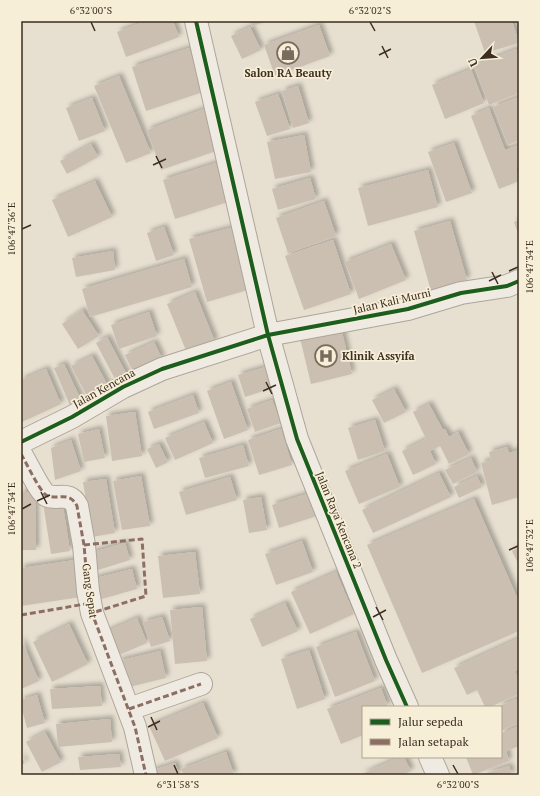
<svg xmlns="http://www.w3.org/2000/svg" width="540" height="796" font-family="'PT Serif',serif">
<style>
.building{fill:#cbbfb2;filter:url(#shadow)}
.lines{fill:none;stroke-linecap:round;stroke-linejoin:round}
.minor-casing{stroke:#ada599;stroke-width:24}
.minor{stroke:#efebe3;stroke-width:22}
.quiet{stroke:#8d6e63;stroke-width:3;stroke-dasharray:6 3;stroke-linecap:butt}
.cycleway-casing{stroke:#f7eed8;stroke-width:6}
.cycleway{stroke:#1b5e20;stroke-width:4}
.ticks{fill:none;stroke:#3d2e20;stroke-width:1.5}
.labels{text-anchor:middle;stroke-width:3.5;stroke-linejoin:round;paint-order:stroke}
.poi-label{font-size:11px;font-weight:bold;fill:#3d2e20;stroke:#f7eed8}
.street-label{font-size:11px;fill:#3d2e20;stroke:#f7eed8}
.neatline{fill:none;stroke:#3d2e20;stroke-width:1.5}
.ticks-label{font-size:10px;text-anchor:middle;fill:#3d2e20}
</style>
<defs>
<filter id="shadow"><feDropShadow dx="3.5" dy="-3.5" stdDeviation="2" flood-color="#0004"/></filter>
</defs>
<rect width="100%" height="100%" fill="#e7e0d1"/>
<!-- building -->
<path class="building" d="M146,21H173L179,37L126,57L117,32Z
M250,21H265L252,27Z
M474,21H512L519,43L485,53Z
M319,25L330,56L275,76L264,45Z
M250,27L261,50L242,59L231,36Z
M189,48L203,92L146,111L132,67Z
M516,49L519,57V93L489,105L474,66Z
M471,69L484,103L445,119L432,85Z
M119,76L151,153L126,163L94,86Z
M298,86L309,123L293,128L282,91Z
M278,94L290,129L267,136L255,102Z
M519,97V140L508,145L493,107Z
M92,98L105,131L79,141L66,108Z
M489,108L505,150L519,145V166L516,168L519,176V181L499,189L471,116Z
M204,109L219,150L161,170L147,130Z
M304,135L311,172L275,179L267,142Z
M454,143L472,193L446,202L428,152Z
M91,144L98,157L67,174L60,161Z
M216,163L228,202L175,219L163,180Z
M428,170L438,207L368,226L358,188Z
M310,178L316,199L278,210L272,189Z
M95,181L112,217L68,237L52,200Z
M324,201L336,236L288,253L276,218Z
M519,220V236L514,222Z
M450,221L467,280L431,291L414,231Z
M164,227L174,255L156,261L147,233Z
M234,227L251,289L207,302L189,239Z
M333,240L351,294L304,310L285,256Z
M391,244L406,280L359,299L345,262Z
M113,251L115,270L76,277L72,258Z
M184,259L192,287L90,317L82,289Z
M195,292L215,342L187,353L167,304Z
M82,310L99,336L78,349L62,324Z
M149,312L157,336L119,349L111,325Z
M341,328L352,374L311,384L300,338Z
M107,337L129,379L118,385L96,343Z
M154,342L162,359L133,372L125,355Z
M92,356L109,388L88,398L71,366Z
M64,364L83,404L72,410L54,368Z
M266,367L272,388L245,397L238,375Z
M46,369L61,404L22,422L21,380Z
M231,382L248,430L224,439L207,391Z
M394,389L406,412L384,423L372,400Z
M193,395L199,413L154,429L148,412Z
M272,400L281,423L255,432L247,409Z
M429,404L443,430L445,429L449,437L458,432L469,454L449,464L440,446L430,451L436,464L413,475L402,451L426,439L413,412Z
M135,412L142,456L112,461L106,416Z
M375,420L385,451L358,460L348,428Z
M204,422L213,443L175,460L165,438Z
M99,429L105,458L84,462L78,434Z
M281,429L292,465L259,475L248,440Z
M71,440L81,471L55,480L51,448Z
M159,444L168,462L156,468L147,449Z
M243,445L249,466L205,478L199,458Z
M507,447L509,453L519,450V497L492,505L481,463L491,460L489,452Z
M387,454L400,487L359,504L345,471Z
M471,458L477,472L453,484L445,470Z
M439,473L451,497L373,533L362,510Z
M141,476L150,526L122,530L113,481Z
M477,476L482,487L459,498L454,487Z
M230,477L237,500L186,515L179,492Z
M106,479L115,533L92,537L83,482Z
M21,492H35L36,550H21Z
M310,493L317,516L279,528L272,505Z
M261,497L267,530L249,533L243,500Z
M474,499L519,602V631L422,673L367,545Z
M62,500L70,551L51,554L43,503Z
M302,541L313,572L276,585L265,554Z
M125,543L130,560L95,571L90,553Z
M519,547V565L512,551Z
M195,552L200,594L163,598L158,556Z
M75,560L81,597L21,606V568Z
M132,569L137,589L98,600L92,579Z
M336,572L354,614L310,634L291,592Z
M285,603L298,631L262,647L250,619Z
M202,607L207,661L175,664L170,610Z
M162,617L170,641L151,647L143,622Z
M137,618L147,643L114,657L103,633Z
M69,624L88,664L52,682L33,642Z
M356,632L375,681L335,697L316,647Z
M519,638V669L515,671L519,681V694L490,707H485L477,690L467,695L454,668Z
M21,639L39,681L21,689Z
M309,650L325,699L297,709L281,659Z
M160,651L166,678L125,688L118,661Z
M100,686L102,706L52,709L50,689Z
M381,688L388,707H363V735L341,744L327,709Z
M37,695L45,723L27,728L21,706V700Z
M516,699L519,707V723L501,731V707H497Z
M203,703L218,738L165,761L149,726Z
M110,719L112,742L58,747L56,724Z
M519,726V746L506,751L509,761L473,775L466,757H501V733Z
M45,732L61,762L42,772L26,742Z
M226,752L234,775H184L181,769Z
M119,754L121,767L80,770L78,757Z
M21,756L25,763L21,765Z
M400,757H404L411,771L403,775H360Z
M175,763L179,775H149L148,772Z
M509,766L512,775H481Z"/>
<g class="lines">
<!-- minor casing -->
<g class="minor-casing">
<path id="minor" d="M196,21L268,335L297,439L386,660L407,707
M21,442L72,417L123,387L162,369L268,335L408,309L461,293L507,286L519,281
M21,454C26,462 39,490 46,495C57,501 69,490 77,506L84,545L88,591L92,613L135,727L146,775
M129,709L201,684
M430,757L438,775"/>
</g>
<!-- minor -->
<use href="#minor" class="minor"/>
<!-- quiet -->
<path class="quiet" d="M21,454C26,462 39,490 46,495C57,501 69,490 77,506L84,545L88,591L92,613L135,727L146,775
M84,545L142,539L146,596L92,613
M21,615L91,603
M129,709L201,684"/>
<!-- cycleway casing -->
<g class="cycleway-casing">
<path id="cycleway" d="M196,21L268,335L297,439L386,660L407,707
M21,442L72,417L123,387L162,369L268,335L408,309L461,293L507,286L519,281"/>
</g>
<!-- cycleway -->
<use href="#cycleway" class="cycleway"/>
</g>
<!-- ticks -->
<path class="ticks" d="M91,22L95,31M370,22L375,31M382,46L388,58M379,55L391,49M156,156L162,168M153,165L166,159M22,229L31,225M509,271L518,267M492,272L498,284M489,281L501,275M266,382L272,394M263,391L276,385M41,492L47,504M37,501L50,495M22,509L31,504M509,550L518,546M376,607L383,620M373,617L386,610M151,717L157,730M148,727L160,721M174,765L178,774M453,765L458,774"/>
<!-- icons -->
<defs>
<g id="shop-ring" transform="scale(1.15)"><circle r="9.5" fill="#f7eed8" stroke="#786c5e" stroke-width="1.5"/><path d="M-5-2.5h2.3a2.7 3.5 0 0 1 5.4 0H5L5.5 6h-11ZM-1.5-2.5h3a1.5 2.3 0 0 0-3 0Z" fill="#786c5e"/></g>
<g id="hospital-ring" transform="scale(1.15)"><circle r="9.5" fill="#f7eed8" stroke="#786c5e" stroke-width="1.5"/><path d="M-5-5h3v3.5h4V-5h3V5h-3V1.5h-4V5h-3Z" fill="#786c5e"/></g>
</defs>
<g fill-rule="evenodd">
<use href="#shop-ring" x="288" y="53"/>
<use href="#hospital-ring" x="326" y="356"/>
</g>
<g class="labels">
<!-- poi labels -->
<g class="poi-label">
<text x="288" y="77">Salon RA Beauty</text>
<text x="342" y="360" text-anchor="start">Klinik Assyifa</text>
</g>
<!-- street labels -->
<g class="street-label">
<text transform="translate(392 301) rotate(-13)" y="4">Jalan Kali Murni</text>
<text transform="translate(104 388) rotate(-29)" y="4">Jalan Kencana</text>
<text transform="translate(339 520) rotate(68)" y="4">Jalan Raya Kencana 2</text>
<text transform="translate(90 591) rotate(82)" y="4">Gang Sepat</text>
</g>
</g>
<!-- border -->
<rect width="540" height="796" fill="none" stroke="#f7eed8" stroke-width="44"/>
<!-- legend -->
<rect x="362" y="706" width="140" height="52" fill="#f7eed8" stroke="#ada18e"/>
<rect x="370" y="719" width="20" height="6" fill="#1b5e20" stroke="#ada18e"/>
<text x="398" y="726" font-size="12" fill="#3d2e20">Jalur sepeda</text>
<rect x="370" y="739" width="20" height="6" fill="#8d6e63" stroke="#ada18e"/>
<text x="398" y="746" font-size="12" fill="#3d2e20">Jalan setapak</text>
<!-- north arrow -->
<g transform="translate(482 58) rotate(244)" stroke="#f7eed8" stroke-width="3" paint-order="stroke">
<path d="M0-3L7 15L0 10L-7 15Z" fill="#3d2e20"/>
<text y="-6" font-size="11" font-weight="bold" text-anchor="middle" fill="#3d2e20">U</text>
</g>
<rect x="22" y="22" width="496" height="752" class="neatline"/>
<g class="ticks-label">
<text x="91" y="14">6°32'00"S</text>
<text x="370" y="14">6°32'02"S</text>
<text transform="translate(11 229) rotate(-90)" y="4">106°47'36"E</text>
<text transform="translate(529 267) rotate(-90)" y="4">106°47'34"E</text>
<text transform="translate(11 509) rotate(-90)" y="4">106°47'34"E</text>
<text transform="translate(529 546) rotate(-90)" y="4">106°47'32"E</text>
<text x="178" y="788">6°31'58"S</text>
<text x="458" y="788">6°32'00"S</text>
</g>
</svg>
